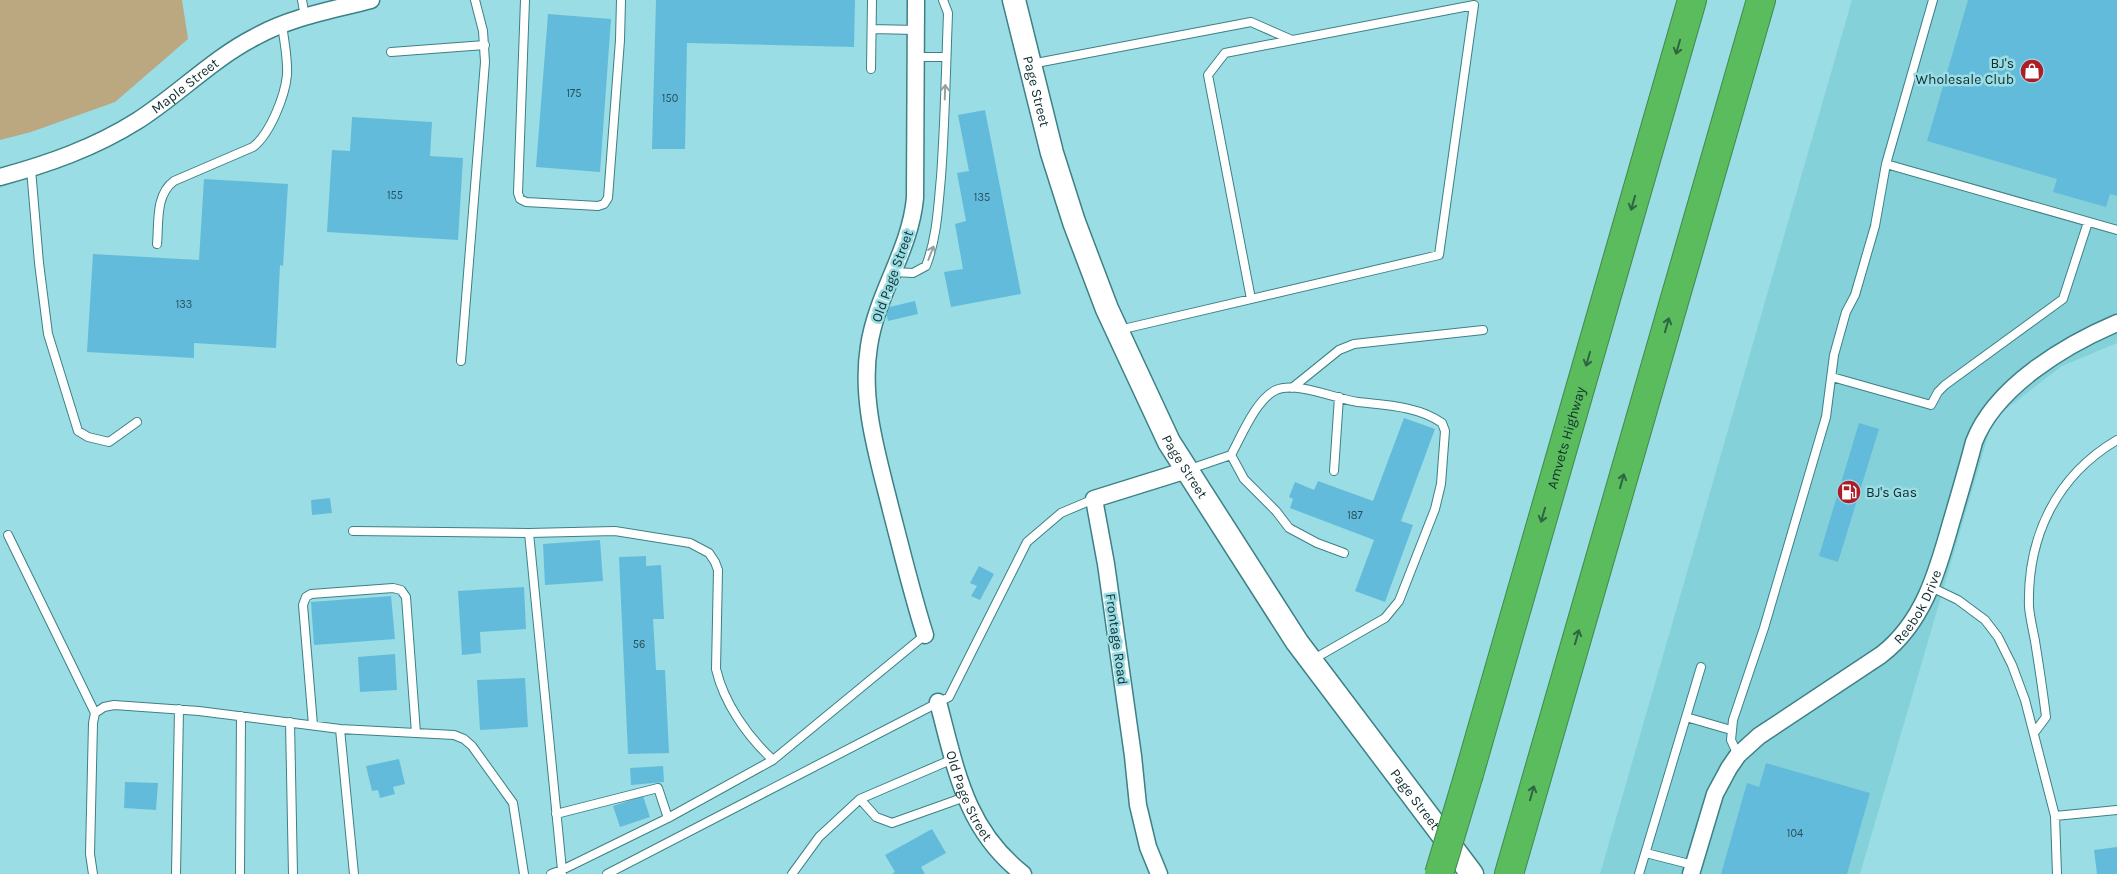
<svg xmlns="http://www.w3.org/2000/svg" width="2117" height="874" font-family="Karla,sans-serif">
<style>
.built{fill:#85d1d9}
.green{fill:#bba780}
.building{fill:#63bbdb}
.lines{fill:none;stroke-linecap:round;stroke-linejoin:round}
.lane-casing{stroke:#3d8086;stroke-width:10}
.street-casing{stroke:#3d8086;stroke-width:19}
.secondary-casing{stroke:#3d8086;stroke-width:25}
.highway-casing{stroke:#408a4d;stroke-width:30}
.lane{stroke:#fff;stroke-width:8}
.street{stroke:#fff;stroke-width:16}
.secondary{stroke:#fff;stroke-width:22}
.highway{stroke:#5abc5c;stroke-width:28}
.highway-bridge-casing{stroke:#408a4d;stroke-width:30;stroke-linecap:butt}
.highway-bridge{stroke:#5abc5c;stroke-width:28}
.oneway{stroke:#2e6642}
.oneway2{stroke:#94a0a2}
.labels{text-anchor:middle;stroke-width:5;stroke-linejoin:round;paint-order:stroke}
.number-label{font-size:11px;fill:#26505b}
.poi-label{font-size:14px;fill:#112d30;stroke:#9adde4;text-anchor:end}
.street-label{font-size:14px;fill:#112d30;stroke:#9adde4}
</style>
<rect width="100%" height="100%" fill="#9adde4"/>
<!-- built -->
<path class="built" d="M1852,0H2117V343L2062,366L1993,419L1860,874H1600Z"/>
<!-- green -->
<path class="green" d="M0,0H182L188,39L115,102L31,132L0,140Z"/>
<!-- building -->
<path class="building" d="M656,0H855L854,47L687,43L685,149H652Z
M1968,0H2117V196L2110,194L2106,207L2053,192L2057,179L1927,141Z
M548,14L611,19L600,172L536,167Z
M985,110L1021,294L951,307L944,272L963,269L955,224L966,221L957,173L969,171L958,115Z
M352,117L432,122L430,156L463,158L458,240L327,232L332,150L350,151Z
M204,179L288,184L283,266L280,265L276,348L194,343V358L87,352L93,254L199,260Z
M915,301L918,314L888,321L885,308Z
M1404,418L1435,429L1401,521L1413,525L1385,602L1355,591L1374,540L1290,508L1293,499L1289,497L1295,482L1314,490L1318,481L1373,501Z
M1859,423L1879,429L1838,562L1819,556Z
M330,498L332,513L312,515L311,500Z
M600,540L603,581L545,585L543,544Z
M646,556V566L661,565L664,619H653L656,670H665L669,753L628,754L619,557Z
M979,566L994,574L980,600L971,596L977,586L970,583Z
M524,587L526,629L480,632L481,653L462,655L458,591Z
M391,596L395,639L314,645L311,602Z
M395,654L397,690L360,692L358,657Z
M525,678L528,727L480,730L477,680Z
M399,759L405,784L393,787L395,794L380,798L378,790L372,791L366,766Z
M1766,763L1870,793L1847,874H1721L1747,783L1759,787Z
M663,766L664,782L631,785L630,768Z
M125,782L158,783L156,810L124,808Z
M643,796L650,817L620,827L613,806Z
M932,829L946,853L921,867L925,874H892L895,872L885,855Z
M2117,847V874H2097L2094,850Z"/>
<g class="lines">
<!-- lane casing -->
<g class="lane-casing">
<path id="lane" d="M302,0L305,17
M525,0L518,193L520,199L526,202L598,206L604,204L608,198L620,40L621,0
M1933,0L1886,164L2117,230
M872,29L916,30
M391,52L485,45
M916,57H946
M1031,64L1251,22L1292,40
M871,69L872,0
M31,169L39,263L48,334L78,431L88,437L109,442L137,422
M157,244C159,223 155,195 174,181L253,147C270,134 285,96 287,75C288,58 284,41 282,24
M893,272L913,273L926,266C937,237 938,208 941,177C945,122 946,67 948,13L943,0
M1119,330L1439,255L1474,5L1225,53L1208,75L1251,299
M461,361L485,62L483,31L475,0
M1832,377L1931,405L1938,392L1945,385L2063,299L2088,222
M1292,388L1339,350L1354,344L1483,330
M1231,455L1244,479L1276,511L1289,528L1317,543L1344,553
M1190,469L1231,455C1241,437 1256,399 1276,390C1296,381 1336,399 1358,402C1384,405 1419,406 1442,423L1445,431L1441,484L1435,509L1399,601L1385,618L1312,660
M1334,471L1339,397
M353,531L529,533L562,870L668,818L773,760
M529,533L615,531L690,543L709,553L715,562L718,570L716,669C724,703 747,736 773,760L925,635
M8,535L95,713
M1931,587L1958,600L1985,620L1998,637L2012,665L2025,700L2055,816L2057,874
M1686,717L1731,730
M290,722L293,874
M313,725L303,605L306,597L311,594L393,588L401,590L406,597L416,733
M340,729L354,874
M2034,733L2046,717C2043,692 2039,666 2035,641C2033,630 2030,618 2029,607C2027,537 2056,476 2117,440
M1738,755L1731,740L1733,720L1764,628L1826,417L1834,355L1846,312L1855,295L1875,226L1886,164
M860,799L876,817L892,823L965,797
M556,814L658,788L668,818
M2055,816L2117,810
M1646,853L1693,865
M93,874L90,854L93,723L95,713L104,707L114,705L199,711L340,729L454,735L464,739L472,746L513,803L524,874
M176,874L179,709
M240,874L241,716
M551,874L562,870V874
M607,874L949,697L1027,542L1061,513L1094,499
M792,874L819,837L860,799L953,759
M1639,874L1701,667"/>
</g>
<!-- street casing -->
<g class="street-casing">
<g id="street">
<path d="M916,0L915,198C910,251 877,293 869,346C860,401 878,457 891,510C902,552 912,594 925,635"/>
<path id="s1" d="M0,177C48,164 94,148 137,121C178,95 212,59 255,37C291,17 332,10 371,0"/>
<path id="s2" d="M938,702C956,769 965,829 1023,874"/>
<path d="M1159,874L1148,847L1138,805L1133,756L1106,564L1094,499L1187,470"/>
<path id="s3" d="M1691,874L1715,794L1729,768L1738,755L1759,736L1881,655C1923,623 1937,573 1951,523C1959,496 1967,469 1974,442C1995,387 2065,345 2117,323"/>
</g>
</g>
<!-- secondary casing -->
<g class="secondary-casing">
<g id="secondary">
<path id="s4" d="M1014,0L1052,153L1074,222L1107,309L1169,442L1297,642L1472,874"/>
</g>
</g>
<!-- highway casing -->
<g class="highway-casing">
<g id="highway">
<path id="s5" d="M1469,774L1692,0"/>
<path d="M1509,874L1761,0"/>
</g>
</g>
<!-- lane -->
<use href="#lane" class="lane"/>
<!-- street -->
<use href="#street" class="street"/>
<!-- secondary -->
<use href="#secondary" class="secondary"/>
<!-- highway -->
<use href="#highway" class="highway"/>
<!-- highway-bridge casing -->
<g class="highway-bridge-casing">
<path id="highway-bridge" d="M1439,874L1469,774"/>
</g>
<!-- highway-bridge -->
<use href="#highway-bridge" class="highway-bridge"/>
</g>
<!-- one-way arrows -->
<defs><path id="oneway-shaft" d="M-6 0H5M1.5-3L5.5 0L1.5 3" fill="none" stroke-width="1.6" stroke-linecap="round" stroke-linejoin="round" transform="scale(1.25)"/></defs>
<g class="oneway">
<use href="#oneway-shaft" transform="translate(1678 47) rotate(106)"/>
<use href="#oneway-shaft" transform="translate(1633 203) rotate(106)"/>
<use href="#oneway-shaft" transform="translate(1667 325) rotate(-74)"/>
<use href="#oneway-shaft" transform="translate(1588 359) rotate(106)"/>
<use href="#oneway-shaft" transform="translate(1622 481) rotate(-74)"/>
<use href="#oneway-shaft" transform="translate(1543 515) rotate(106)"/>
<use href="#oneway-shaft" transform="translate(1577 637) rotate(-74)"/>
<use href="#oneway-shaft" transform="translate(1532 793) rotate(-74)"/>
</g>
<g class="oneway2">
<use href="#oneway-shaft" transform="translate(945 92) rotate(-88)"/>
<use href="#oneway-shaft" transform="translate(931 253) rotate(-69)"/>
</g>
<!-- icons -->
<defs>
<g id="shop-disc" transform="scale(1.25)"><circle r="9.5" fill="#af1c27" stroke="#9adde4"/><path d="M-5-2.5h2.3a2.7 3.5 0 0 1 5.4 0H5L5.5 6h-11ZM-1.5-2.5h3a1.5 2.3 0 0 0-3 0Z" fill="#fff"/></g>
<g id="fuel-disc" transform="scale(1.25)"><circle r="9.5" fill="#af1c27" stroke="#9adde4"/><path d="M-5.5-6h7V0h2V4h1.3V-2.5L3-4.5l.8-.8L6-3V5H2.5V1h-1V6h-7ZM-4.2-4.7v3.2H.2V-4.7Z" fill="#fff"/></g>
</defs>
<g fill-rule="evenodd">
<use href="#shop-disc" x="2032" y="71"/>
<use href="#fuel-disc" x="1849" y="492"/>
</g>
<g class="labels">
<!-- number labels -->
<g class="number-label">
<text x="574" y="97">175</text>
<text x="670" y="102">150</text>
<text x="395" y="199">155</text>
<text x="982" y="201">135</text>
<text x="184" y="308">133</text>
<text x="1355" y="519">187</text>
<text x="639" y="648">56</text>
<text x="1795" y="837">104</text>
</g>
<!-- poi labels -->
<g class="poi-label">
<text x="2014" y="68">BJ's<tspan x="2014" dy="16">Wholesale Club</tspan></text>
<text x="1866" y="497" text-anchor="start">BJ's Gas</text>
</g>
<!-- street labels -->
<g class="street-label">
<text dy="5" stroke="none"><textPath href="#s1" startOffset="208">Maple Street</textPath></text>
<text dy="5" stroke="none"><textPath href="#s4" startOffset="94">Page Street</textPath></text>
<text transform="translate(892 276) rotate(-70)" y="5">Old Page Street</text>
<text dy="5" stroke="none"><textPath href="#s5" startOffset="350">Amvets Highway</textPath></text>
<text dy="5" stroke="none"><textPath href="#s4" startOffset="499">Page Street</textPath></text>
<text dy="5" stroke="none"><textPath href="#s3" startOffset="365">Reebok Drive</textPath></text>
<text transform="translate(1117 639) rotate(82)" y="5">Frontage Road</text>
<text dy="5" stroke="none"><textPath href="#s2" startOffset="99">Old Page Street</textPath></text>
<text dy="5" stroke="none"><textPath href="#s4" startOffset="904">Page Street</textPath></text>
</g>
</g>
</svg>
